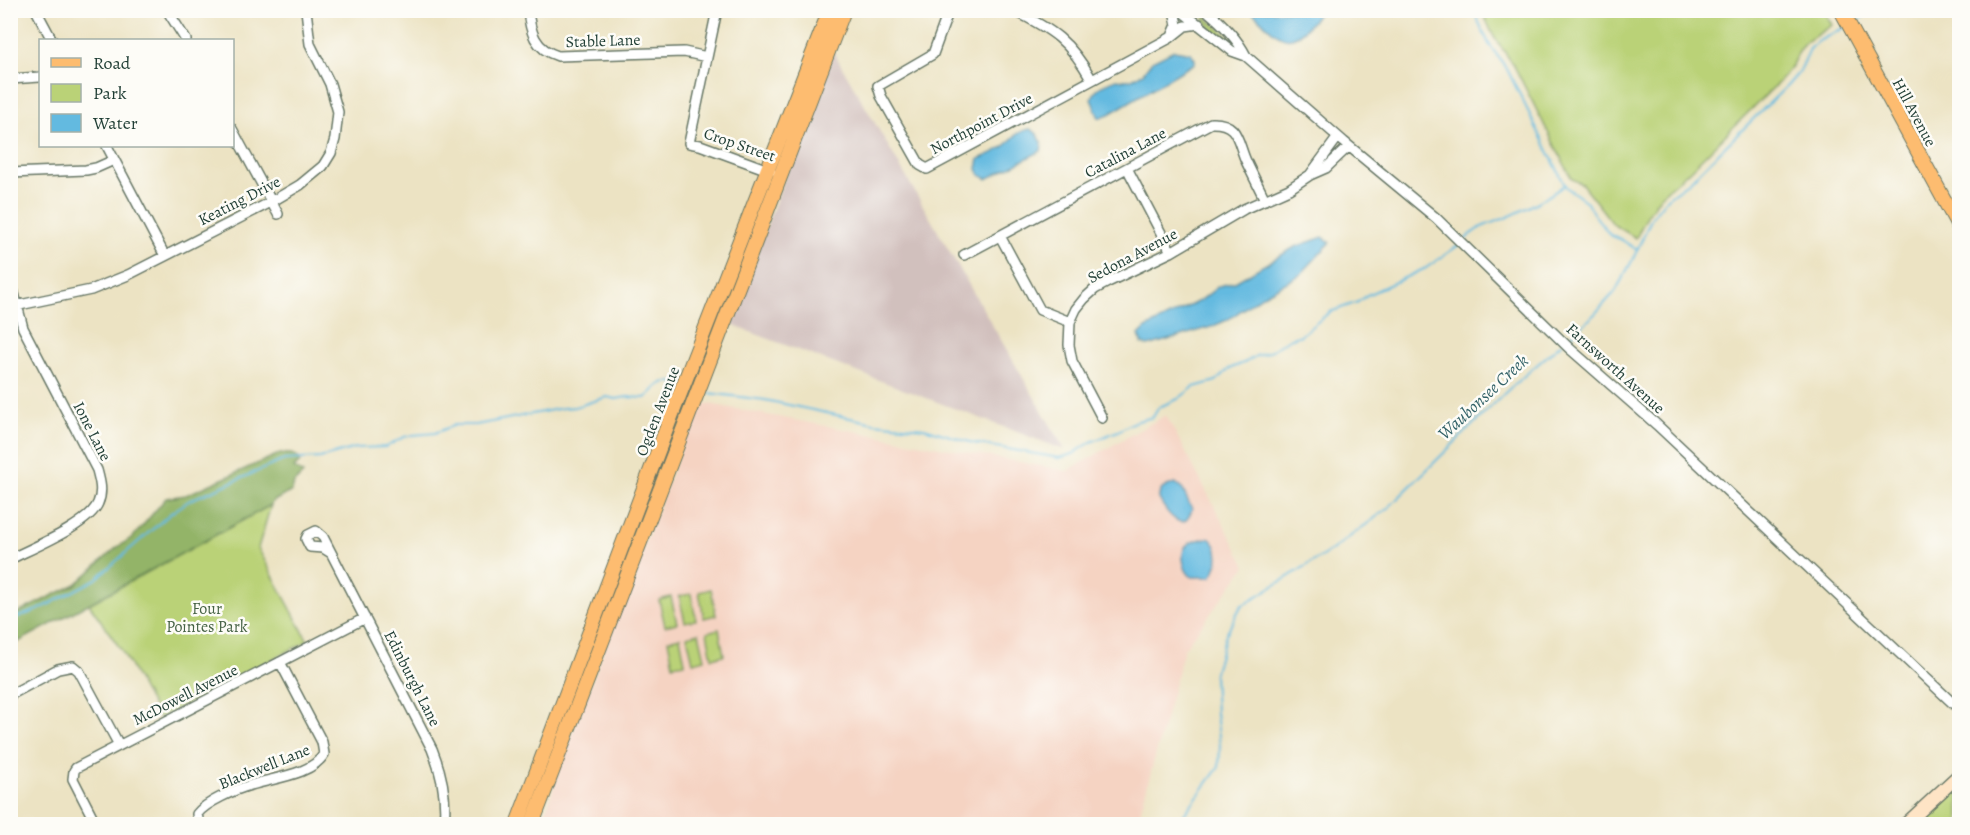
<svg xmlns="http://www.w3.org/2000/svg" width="1970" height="835" font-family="Alegreya,serif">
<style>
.built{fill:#f5d3c2}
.industrial{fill:#d1c0bd}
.green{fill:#bad277;stroke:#6c8856;stroke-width:1.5}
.forest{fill:#93b468;stroke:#59784e;stroke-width:1.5}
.water{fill:#63bae0;stroke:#417c8a;stroke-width:1.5}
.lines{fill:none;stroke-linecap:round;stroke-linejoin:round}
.stream{stroke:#63bae0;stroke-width:2}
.street-casing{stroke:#677766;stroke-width:12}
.secondary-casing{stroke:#677766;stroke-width:15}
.primary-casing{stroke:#677766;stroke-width:16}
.street{stroke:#fff;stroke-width:9}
.secondary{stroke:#fee4c5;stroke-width:12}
.primary{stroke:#fdbc6f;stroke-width:14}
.labels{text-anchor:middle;stroke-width:5;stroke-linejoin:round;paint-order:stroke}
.street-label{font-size:16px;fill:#1f3d34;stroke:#fdfcf7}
.park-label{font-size:16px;fill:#466245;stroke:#fdfcf7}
.water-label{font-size:18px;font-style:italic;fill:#336268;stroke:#fdfcf7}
</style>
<rect width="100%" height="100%" fill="#fdfcf7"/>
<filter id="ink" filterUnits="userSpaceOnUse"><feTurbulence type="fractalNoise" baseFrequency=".0167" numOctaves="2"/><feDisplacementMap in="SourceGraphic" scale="12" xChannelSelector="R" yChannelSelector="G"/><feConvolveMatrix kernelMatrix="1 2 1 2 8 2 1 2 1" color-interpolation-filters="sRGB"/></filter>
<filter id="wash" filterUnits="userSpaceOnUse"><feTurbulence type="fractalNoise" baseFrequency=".008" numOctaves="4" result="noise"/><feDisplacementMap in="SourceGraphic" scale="24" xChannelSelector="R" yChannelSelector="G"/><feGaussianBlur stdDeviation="1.35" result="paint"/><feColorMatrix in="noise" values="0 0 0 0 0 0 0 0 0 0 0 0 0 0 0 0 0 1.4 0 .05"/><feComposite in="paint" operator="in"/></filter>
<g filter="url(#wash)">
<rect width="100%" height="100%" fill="#ece3c3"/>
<!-- built -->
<path class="built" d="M699,402L1067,471L1166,415L1246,566L1184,649L1137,824H542L565,752Z
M1959,432V477L1951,458L1950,448L1952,440Z"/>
<!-- industrial -->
<path class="industrial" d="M833,51L1065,450L729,324Z"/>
<!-- green -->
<path class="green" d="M1824,11L1832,25L1806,42L1798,51L1792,66L1779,82L1686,174L1662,194L1648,214L1636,238L1614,225L1582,184L1572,179L1513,64L1494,37L1482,11Z
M1206,17L1237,43V46L1233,47L1210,28L1204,19Z
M746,241L725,308L597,640L620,570Z
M271,505L258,548L308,641L159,718L122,651L89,604Z
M711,589L716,615L704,618L699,592Z
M691,594L696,620L685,622L679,596Z
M671,597L677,623L665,626L659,600Z
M719,629L724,655L712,658L707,632Z
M699,633L705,659L693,662L687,636Z
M680,637L685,663L673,665L668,640Z
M1959,785V824H1917Z"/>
<!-- forest -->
<path class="forest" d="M279,454C287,454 299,452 300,462L294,468L303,474L294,483L292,491L272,502L271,505L11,646V616L76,584L116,548L133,537L166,498L186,495Z"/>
<!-- water -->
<path class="water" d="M1251,11H1320C1290,51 1285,44 1251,11Z
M1174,50L1191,53L1195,59V63L1109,114L1099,118L1091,99L1097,89L1107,83L1116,79L1126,80L1132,79L1143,73L1152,61Z
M1030,129C1039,133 1043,142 1041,151L987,179L980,175L977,169L979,159C988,155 999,151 1006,145C1014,137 1018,131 1030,129Z
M1323,237L1330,242L1329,244L1300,275L1265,294L1227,320L1211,327L1148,346L1142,344L1139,335L1146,328L1201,300L1219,286L1235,282L1295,247Z
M1176,484L1181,486L1192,509C1184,537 1166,512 1159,499C1158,488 1167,485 1176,484Z
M1209,538C1221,546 1220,566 1211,577H1192C1183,571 1178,549 1190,543C1195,540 1203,539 1209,538Z"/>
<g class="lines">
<!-- stream -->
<path class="stream" d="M1473,10L1489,44L1507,69L1566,187L1587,202L1593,213L1610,235L1622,240L1637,250
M1853,23L1875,10
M1463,242C1477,226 1485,226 1503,219C1520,212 1552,196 1565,184
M1566,340L1590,319L1615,292L1633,259L1652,217L1667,198L1690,181L1788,85L1800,71L1810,49L1817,42L1845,27
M708,393L765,400L874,423L924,428L973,443L1059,458L1073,454L1091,442L1118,431L1134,422L1153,417L1159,407L1178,399L1194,387L1216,381L1229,369L1246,362L1256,356L1269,352L1289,339L1301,335L1330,312L1358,302L1367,295L1426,268L1459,245
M10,620L40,609L96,579L171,513L190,500L284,460L320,458L356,448L386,447L404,437L413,435L435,433L455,425H476L563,408L575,407L607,397L616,399L627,397L645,398C658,389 657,379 677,383
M1177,824L1219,767L1220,745L1216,713L1214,675L1226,634L1241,606L1332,550L1387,509L1508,390L1562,343"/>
</g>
</g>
<g filter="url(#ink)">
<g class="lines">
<!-- street casing -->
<g class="street-casing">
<path id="street" d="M36,10L52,40
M167,10L186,40
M528,10C530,32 535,49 558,56L684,52L707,57
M717,10L689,143L700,145L771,171
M949,10L933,54L878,86L881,96L920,165L927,169L1170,38L1185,26L1199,24
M1013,10C1053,30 1070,41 1092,80
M1180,10L1232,51L1246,56L1344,142L1436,218L1569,348L1657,425L1960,710
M1206,10C1222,23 1237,38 1246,56
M1173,34L1177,25L1174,10
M10,79L40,77
M232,129L278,214
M107,146L165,256
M1127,168L1171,252
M10,173L86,170L96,168L114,160
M1310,175L1338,137
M1000,236L1040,310L1070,322
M964,255L1211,123C1239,122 1237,141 1246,161C1252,174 1259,187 1265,200
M10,278L23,328L97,470C100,481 103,492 98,503C89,525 32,548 10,559
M10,307L91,290L128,275L271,202L300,185L323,166L331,153L335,139L338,112L330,84L310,44L306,10
M1102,418L1072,361L1069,345L1070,322L1076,309L1084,299L1095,289L1108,282L1171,252L1244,209L1289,189L1310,175L1326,168L1349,146
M331,553L323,548L310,547L306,539L308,535L316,531L323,537L432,749C442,774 447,798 444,824
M10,695L58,669L73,666L79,671L119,745
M96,824L73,779L74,771L76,768L365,618
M199,824L197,814C206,802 236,789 251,785C272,778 312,775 324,754L322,742L280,662"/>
</g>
<!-- secondary casing -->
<g class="secondary-casing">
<path id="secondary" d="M1906,824L1960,774"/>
</g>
<!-- primary casing -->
<g class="primary-casing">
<path id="primary" d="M1841,10L1960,229
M517,824L672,414L830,10
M532,824L844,10"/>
</g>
<!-- street -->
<use href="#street" class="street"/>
<!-- secondary -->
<use href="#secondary" class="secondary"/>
<!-- primary -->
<use href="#primary" class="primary"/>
</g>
</g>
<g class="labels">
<!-- street labels -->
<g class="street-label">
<text transform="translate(603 40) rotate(-2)" y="6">Stable Lane</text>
<text transform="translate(1915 112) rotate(62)" y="6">Hill Avenue</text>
<text transform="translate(981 123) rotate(-28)" y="6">Northpoint Drive</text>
<text transform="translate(740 144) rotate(19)" y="6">Crop Street</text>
<text transform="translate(1125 152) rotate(-28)" y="6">Catalina Lane</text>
<text transform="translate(239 200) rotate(-27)" y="6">Keating Drive</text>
<text transform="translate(1132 255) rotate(-28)" y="6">Sedona Avenue</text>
<text transform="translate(1616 368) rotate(42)" y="6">Farnsworth Avenue</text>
<text transform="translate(657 411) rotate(-69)" y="6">Ogden Avenue</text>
<text transform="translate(93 431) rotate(63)" y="6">Ione Lane</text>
<text transform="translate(413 678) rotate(63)" y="6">Edinburgh Lane</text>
<text transform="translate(185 694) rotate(-27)" y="6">McDowell Avenue</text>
<text transform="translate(264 766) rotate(-22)" y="6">Blackwell Lane</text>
</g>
<!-- park labels -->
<g class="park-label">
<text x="207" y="614">Four<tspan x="207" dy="18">Pointes Park</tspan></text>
</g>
<!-- water labels -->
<g class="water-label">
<text transform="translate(1483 397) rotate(-43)" y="6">Waubonsee Creek</text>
</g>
</g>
<!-- margin -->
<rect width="1970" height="835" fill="none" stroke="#fdfcf7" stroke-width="36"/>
<!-- legend -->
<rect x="39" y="39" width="195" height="108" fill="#fdfcf7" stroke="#a4b0a9" stroke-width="1.5"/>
<rect x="51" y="58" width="30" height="9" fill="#fdbc6f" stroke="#a4b0a9" stroke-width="1.5"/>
<text x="93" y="69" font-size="18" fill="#1f3d34">Road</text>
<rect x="51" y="84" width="30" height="18" fill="#bad277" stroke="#a4b0a9" stroke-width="1.5"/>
<text x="93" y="99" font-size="18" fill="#1f3d34">Park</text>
<rect x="51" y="114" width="30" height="18" fill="#63bae0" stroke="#a4b0a9" stroke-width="1.5"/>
<text x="93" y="129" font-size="18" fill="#1f3d34">Water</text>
</svg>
